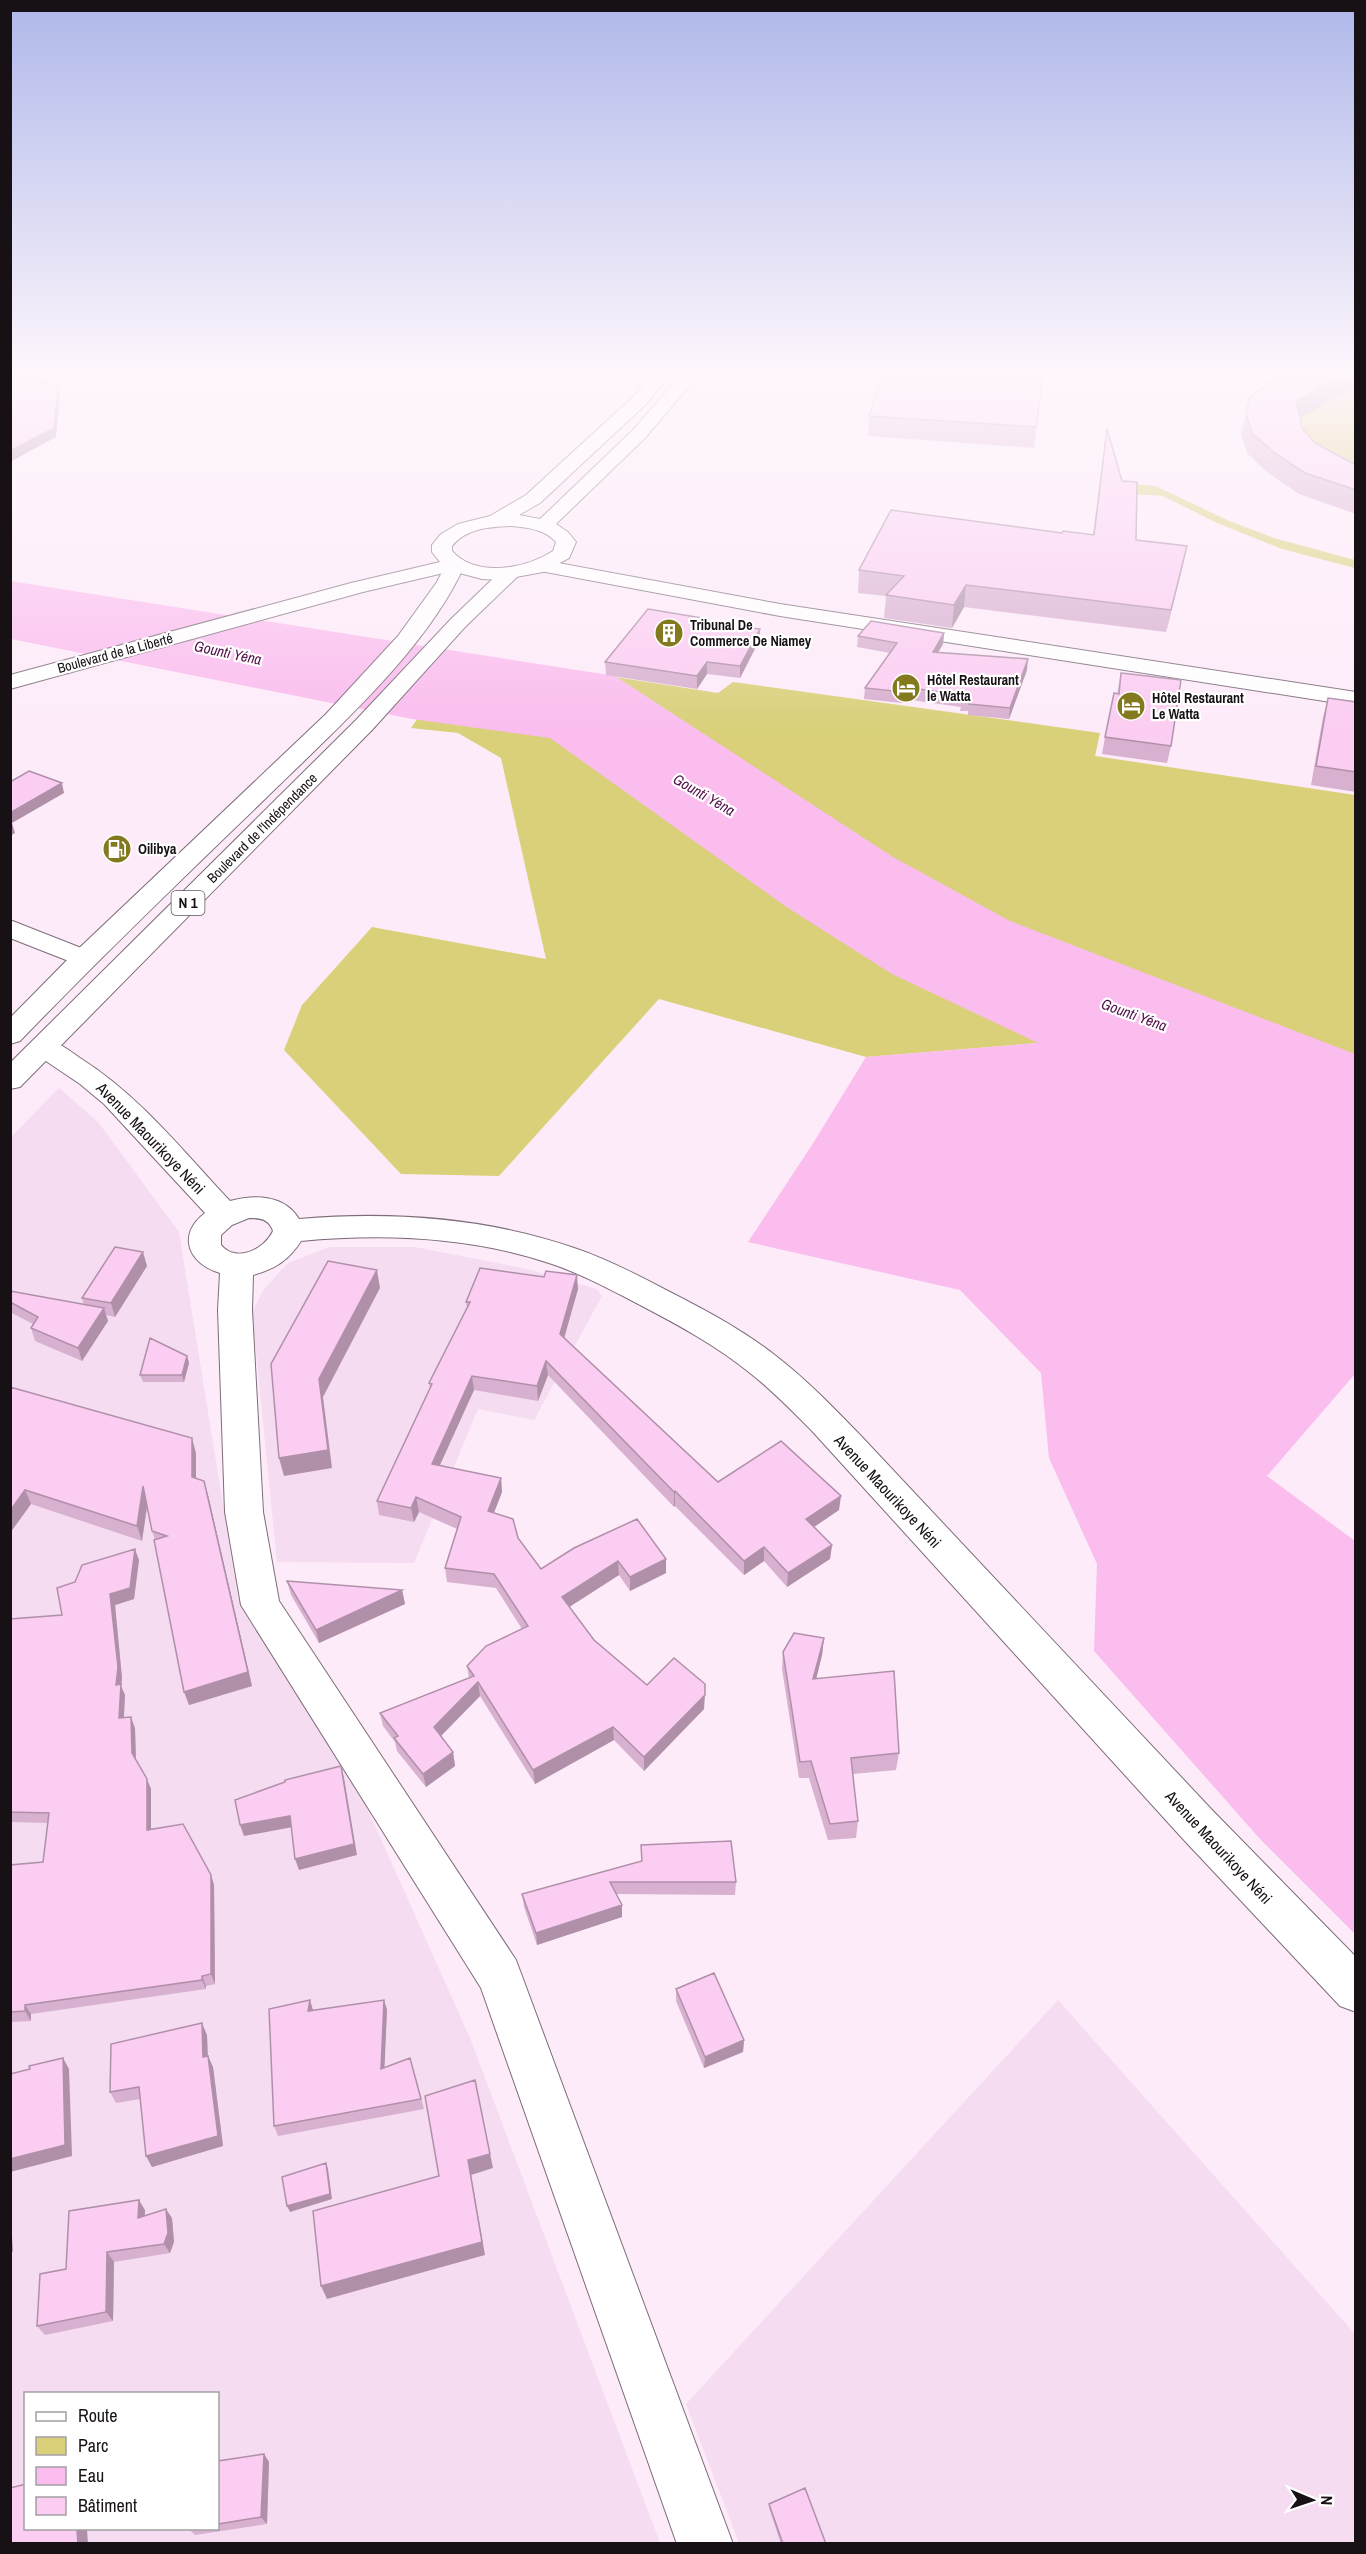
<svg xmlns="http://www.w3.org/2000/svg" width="1366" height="2554" font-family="'Archivo Narrow',sans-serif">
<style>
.built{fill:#f5dcf0;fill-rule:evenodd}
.green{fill:#d9d079}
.water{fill:#fabdee}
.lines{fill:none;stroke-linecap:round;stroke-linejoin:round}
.street-casing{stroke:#7d6d7a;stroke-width:2}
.secondary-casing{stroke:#7d6d7a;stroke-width:2}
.primary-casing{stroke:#7d6d7a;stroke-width:2}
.highway-casing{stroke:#7d6d7a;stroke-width:2}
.street{fill:#fff;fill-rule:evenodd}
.secondary{fill:#fff;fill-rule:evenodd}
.primary{fill:#fff;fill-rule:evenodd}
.highway{fill:#fff;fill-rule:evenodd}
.wall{fill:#d8b0d0}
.shaded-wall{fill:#b090a9}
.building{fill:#fbcdf2;stroke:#b090a9;stroke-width:1.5}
.labels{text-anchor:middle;stroke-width:4.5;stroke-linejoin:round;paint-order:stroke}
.far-poi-label{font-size:14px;font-weight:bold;fill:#171116;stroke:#fff;text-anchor:start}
.far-street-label{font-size:14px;fill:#171116;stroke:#fff}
.far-water-label{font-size:15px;font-style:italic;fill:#511049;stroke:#fff}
.shield{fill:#fff;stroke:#5d585c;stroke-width:1.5}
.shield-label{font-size:15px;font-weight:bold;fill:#171116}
.street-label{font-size:16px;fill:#171116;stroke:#fff}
</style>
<rect width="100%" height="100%" fill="#fdebf9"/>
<!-- built -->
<path class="built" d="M59,1088L98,1122L179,1232L238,1598L363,1799L470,2038L660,2543H11L10,1138ZM26,2394H218V2528H26Z
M330,1247H415L523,1268L597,1289L602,1296L534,1420L478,1409L414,1563L277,1562L252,1312L264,1289L288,1263Z
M1058,2000L1355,2334V2543H739L686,2404Z"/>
<!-- green -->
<path class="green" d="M1355,379V513L1248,454L1241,435L1246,419Z
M1118,483L1156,486L1227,520L1274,538L1355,560V568L1282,549L1217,523L1163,496L1117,493Z
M462,653L718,693L733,682L1100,733L1095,756L1355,795V1166L1039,1043L866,1057L659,999L499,1176L401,1174L284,1050L302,1005L372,927L546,959L501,758L458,733L411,728Z"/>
<!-- water -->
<path class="water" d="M10,581L615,676L893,857L1010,921L1355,1054V1374L1267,1476L1355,1541V1934L1260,1839L1094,1651L1097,1564L1049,1458L1041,1373L960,1290L748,1242L812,1145L866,1057L1038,1043L892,974L785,906L550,738L412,719L11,639Z"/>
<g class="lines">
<!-- street casing -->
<g class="street-casing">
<path id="street" d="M10,920L94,953L98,959L94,965L84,967L10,938Z
M44,1038C58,1042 69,1050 80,1058C139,1095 183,1151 230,1201C255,1194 285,1195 299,1219C392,1211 489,1218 577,1249C609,1260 638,1275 668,1291C705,1310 743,1330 776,1356C807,1380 835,1409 862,1437L1213,1811L1356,1957V2012L1340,2006L1183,1839L813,1432C793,1412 773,1391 750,1373C717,1346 680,1326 642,1306C613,1291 584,1275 552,1264C472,1237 384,1233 301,1241C289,1260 275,1269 253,1275L252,1310L263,1512L279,1601L516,1960L733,2544H677L481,1988L241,1605L225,1512L218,1310L220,1273C189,1264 176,1235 205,1213L104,1104L80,1084L34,1053L30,1047L34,1041ZM249,1218C260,1218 269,1219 273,1231C264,1250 236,1263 221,1245V1235L232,1225Z"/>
</g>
<!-- secondary casing -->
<g class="secondary-casing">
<path id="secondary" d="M542,560L780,604L1356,692V706L780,616L535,570L532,566L535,562Z"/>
</g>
<!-- primary casing -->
<g class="primary-casing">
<path id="primary" d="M455,558L462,560L465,564C428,649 332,733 266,798C183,878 100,958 20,1041L10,1044V1018L74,953L326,714L398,636L437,582L448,560Z
M510,567L517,569L520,573L517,577L465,627L372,730L20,1087L10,1089V1063L356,720L451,619L503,569Z"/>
</g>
<!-- highway casing -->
<g class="highway-casing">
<path id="highway" d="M653,375H670L645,405L540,503L519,515L540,519L633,430L681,375H698L645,438L556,524L568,532L576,542L569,558L543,572L500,580L482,579L452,571L363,592L10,689V675L351,583L440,562L432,552V545L441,534L458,524L490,516L526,495L633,397ZM512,526C529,528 544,529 556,542L553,551C525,569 476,578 452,551V546C467,528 490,527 512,526Z"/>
</g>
<!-- street -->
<use href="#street" class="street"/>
<!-- secondary -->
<use href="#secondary" class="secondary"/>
<!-- primary -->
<use href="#primary" class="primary"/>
<!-- highway -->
<use href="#highway" class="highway"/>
</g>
<!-- wall -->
<path class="wall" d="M1043,375L1034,448L868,436L869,416Z
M1356,375V388L1300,417L1302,428L1315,443L1356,465V514L1299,494L1268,473L1248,454L1241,435L1246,414Z
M1107,429L1136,540L1187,546L1182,568L1166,632L964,607L952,628L884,618L886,596L858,593L859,570L1062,533L1093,535Z
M702,622L760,629L759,641L740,678L707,674L697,689L606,675L605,662Z
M944,633L943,644L938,652L1027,670L1009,719L968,715V711H960L961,707L904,699L902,703L864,699L865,688L890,653L857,647L858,636Z
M1121,673L1171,746L1167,763L1102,754L1105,737L1117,694Z
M1328,698L1356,702V792L1311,785L1323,717Z
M147,1266L115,1317L106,1315L108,1321L82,1361L35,1341L31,1328L33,1324L10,1312V1291L84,1305L82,1298Z
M578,1289L564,1338L718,1482L839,1510L814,1527L832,1545L830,1559L787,1587L764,1561L744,1575L675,1506L674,1507L548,1375L538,1401L474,1390L440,1465L501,1478L502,1492L494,1513L518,1538L541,1569L574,1548L666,1573L630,1591L619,1575L569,1607L594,1640L647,1685L704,1709L644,1771L614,1740L535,1784L480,1696L441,1736L453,1752L455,1766L426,1787L397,1751L395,1742L383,1726L380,1713L469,1678L467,1666L522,1629L496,1588L447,1582L445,1568L457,1529L419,1512L414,1522L379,1515L377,1501L430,1388L429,1383L467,1308L466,1302Z
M187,1356L189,1363L184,1382H143L140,1375Z
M10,1387L196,1453V1479L208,1495L252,1686L189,1705L155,1540L152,1531L147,1506L142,1541L31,1504L10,1533Z
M139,1560L134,1599L115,1605L122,1678L121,1686L125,1695L124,1718L135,1728L136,1760L151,1789V1830L211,1875L214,1885L215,1984L206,1986V1989L31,2014V2021L10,2022V1865L43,1862L48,1823L10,1822V1619L62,1615L75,1582Z
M287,1581L402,1590L405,1604L319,1643L291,1595Z
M824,1638L822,1655L816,1679L899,1753L896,1770L853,1774L858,1821L856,1838L828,1840L809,1778H799L782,1669L783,1652Z
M641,1861L736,1882L735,1895L616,1894L622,1905V1917L537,1945L524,1907L522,1894Z
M676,1989L744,2040L743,2052L704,2068L676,2001Z
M384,2000L387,2010L384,2067L410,2058L424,2109L278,2136L274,2126L313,2010Z
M207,2035L208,2056L213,2067L223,2146L152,2167L146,2156L140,2099L116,2103L110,2092Z
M145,2210V2216L172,2218L174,2242L170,2253L114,2262L113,2321L45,2335L37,2326L66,2269Z
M264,2454L269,2462L267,2524L195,2535L189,2529H218V2461Z
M769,2504L826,2544H781L769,2508Z"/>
<!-- shaded-wall -->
<path class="shaded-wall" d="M1345,375H1356V388L1291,422L1296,401Z
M58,386L60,395L56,437L10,462V451Z
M1187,546L1182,568L1166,632L1171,610Z
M966,585L964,607L952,628L954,605Z
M760,629L759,641L740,678V666Z
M944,633L943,644L932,663L933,652Z
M1028,659L1027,670L1009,719L1010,708Z
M707,662V674L697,689V676Z
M905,687L904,699L902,703L903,692Z
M62,783L64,793L12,823L15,833L10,836V813Z
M143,1252L147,1266L115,1317L111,1303Z
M377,1270L380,1288L323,1397L332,1468L284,1476L279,1458L319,1379Z
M577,1275L578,1289L561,1349L560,1334Z
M104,1308L108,1321L82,1361L78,1348Z
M187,1356L189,1363L184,1382L182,1375Z
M546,1361L548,1375L538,1401L537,1386Z
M472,1376L474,1390L434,1478L432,1464Z
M192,1438L196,1453V1492L192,1477Z
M501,1478L502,1492L489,1525L488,1511Z
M204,1481L208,1495L252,1686L189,1705L184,1692Z
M143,1486L148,1500L142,1541L137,1526Z
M25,1490L31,1504L10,1533V1511Z
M675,1491V1506L674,1507V1492Z
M841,1496L839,1510L805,1533L806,1519Z
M416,1497L419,1512L414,1522L411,1508Z
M832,1545L830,1559L787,1587L788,1573Z
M764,1547V1561L744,1575V1561Z
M135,1549L139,1560L134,1599L115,1605L122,1678L121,1686L125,1695L123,1729L119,1718L116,1685L110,1594Z
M666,1559V1573L630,1591V1577Z
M618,1561L619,1575L563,1611L562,1597Z
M402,1590L405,1604L319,1643L316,1630Z
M824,1638L822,1655L812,1696L813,1679Z
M478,1682L480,1696L437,1740L434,1727Z
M705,1695L704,1709L644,1771V1757Z
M131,1717L135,1728L136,1764L132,1753Z
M613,1727L614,1740L535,1784L533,1770Z
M453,1752L455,1766L426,1787L423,1774Z
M341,1766L344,1778L357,1855L299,1870L295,1859Z
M147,1779L151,1789V1841L147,1830Z
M290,1816L293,1827L244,1836L240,1825Z
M211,1875L214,1885L215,1984L211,1974Z
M622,1905V1917L537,1945L536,1933Z
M202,1976L206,1986V1989L202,1980Z
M310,2000L313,2010L308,2011Z
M384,2000L387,2010L384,2079L381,2069Z
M25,2005L31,2014V2021L25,2011Z
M202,2023L207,2035L208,2069L203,2057Z
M744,2040L743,2052L704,2068L705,2057Z
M208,2056L213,2067L223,2146L152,2167L146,2156Z
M63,2058L69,2069L72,2156L10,2172V2159Z
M475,2080L493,2168L471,2175L485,2255L327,2299L321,2286L468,2160Z
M326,2163L328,2169L332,2199L290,2212L287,2206Z
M139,2200L145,2210L144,2228L138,2218Z
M10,2205L13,2252L10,2249Z
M166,2209L172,2218L174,2242L170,2253L164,2244Z
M107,2252L114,2262L113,2321L106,2312Z
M264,2454L269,2462L267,2524L261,2517Z
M77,2529H87L88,2544H78Z"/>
<!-- building -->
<path class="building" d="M10,375H20L58,386L54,428L10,451Z
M882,375H1043L1036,427L869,416Z
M1285,375H1345L1296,401L1302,428L1315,443L1356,465V490L1305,473L1273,452L1252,433L1246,414L1250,398L1265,385Z
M1107,429L1122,481L1137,482L1136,540L1187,546L1171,610L966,585L954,605L886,595L904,576L859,570L891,510L1062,533L1063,531L1094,535Z
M648,609L702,618L699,621L760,629L740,666L707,662L697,676L605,662Z
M871,621L944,633L933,652L1028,659L1010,708L969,704L970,700L962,699V695L905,687L903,692L865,688L897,643L858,636Z
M1121,673L1181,680L1171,746L1105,737L1114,693L1119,694Z
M1328,698L1356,702V772L1316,766Z
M29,771L62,783L10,813V782Z
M115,1247L143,1252L111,1303L82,1298Z
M328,1261L377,1270L319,1379L328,1450L279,1458L271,1364Z
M480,1268L544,1277L546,1271L577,1275L560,1334L718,1482L781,1441L841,1496L806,1519L832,1545L788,1573L764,1547L744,1561L675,1491L674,1492L546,1361L537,1386L472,1376L432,1464L501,1478L488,1511L513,1519L518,1538L541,1569L574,1548L637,1519L666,1559L630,1577L618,1561L562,1597L594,1640L647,1685L674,1658L705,1684V1695L644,1757L613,1727L533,1770L478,1682L434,1727L453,1752L423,1774L394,1738L398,1736L380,1713L474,1676L467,1666L486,1646L528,1626L494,1574L445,1568L461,1517L416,1497L411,1508L377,1501L432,1384L429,1383L470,1302H466Z
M10,1291L104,1308L78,1348L31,1328L38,1317L10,1302Z
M150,1338L187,1356L182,1375H140Z
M10,1387L192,1438V1477L204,1481L248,1672L184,1692L154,1540L167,1536L152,1531L143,1486L137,1526L25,1490L10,1511Z
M135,1549L130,1588L110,1594L118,1667L116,1685L121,1684L119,1718L131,1717L132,1753L147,1779V1830L183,1824L211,1875V1974L202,1976V1980L25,2005V2011L10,2012V1865L43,1862L49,1813L10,1812V1619L62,1615L57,1588L75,1582L82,1565Z
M287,1581L402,1590L316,1630Z
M794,1633L824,1638L813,1679L894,1671L899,1753L851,1758L858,1821L830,1824L811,1761L800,1762L783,1652Z
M341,1766L354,1844L295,1859L290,1816L240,1825L235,1800L285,1782V1780Z
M731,1841L736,1882H610L622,1905L536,1933L522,1894L642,1861L641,1845Z
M714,1973L744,2040L705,2057L676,1989Z
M310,2000L308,2011L384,2000L381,2069L410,2058L421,2099L274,2126L269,2009Z
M202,2023L203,2057L208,2056L218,2136L146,2156L139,2087L110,2092L111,2044Z
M63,2058L65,2145L10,2159V2074L30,2069L29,2066Z
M475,2080L490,2154L468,2160L482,2242L321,2286L313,2211L439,2176L425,2096Z
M326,2163L330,2194L287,2206L282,2177Z
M139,2200L138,2218L166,2209L168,2233L164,2244L107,2252L106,2312L37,2326L40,2274L66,2269L69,2211Z
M264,2454L261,2517L218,2524V2461Z
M26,2484V2529H77L78,2544H10V2488Z
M805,2488L826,2544H783L769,2504Z"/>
<!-- sky -->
<linearGradient id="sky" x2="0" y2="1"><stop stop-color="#afb8ea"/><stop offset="0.51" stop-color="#fef6fc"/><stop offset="1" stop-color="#fef6fc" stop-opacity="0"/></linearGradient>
<rect width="1366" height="733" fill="url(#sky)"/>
<!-- icons -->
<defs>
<g id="building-disc" transform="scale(1.5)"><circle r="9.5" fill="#837a1f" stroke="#fff"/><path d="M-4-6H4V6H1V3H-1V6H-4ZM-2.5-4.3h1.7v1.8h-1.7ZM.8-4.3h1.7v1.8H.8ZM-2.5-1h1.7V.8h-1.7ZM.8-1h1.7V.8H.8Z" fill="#fff"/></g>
<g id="hotel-disc" transform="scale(1.5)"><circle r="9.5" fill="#837a1f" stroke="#fff"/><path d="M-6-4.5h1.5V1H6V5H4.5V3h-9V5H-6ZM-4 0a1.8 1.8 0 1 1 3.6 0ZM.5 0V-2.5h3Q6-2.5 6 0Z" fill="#fff"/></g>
<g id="fuel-disc" transform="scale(1.5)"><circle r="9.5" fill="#837a1f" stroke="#fff"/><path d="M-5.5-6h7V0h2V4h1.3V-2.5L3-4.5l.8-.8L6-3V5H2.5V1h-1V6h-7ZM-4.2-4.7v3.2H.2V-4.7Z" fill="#fff"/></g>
</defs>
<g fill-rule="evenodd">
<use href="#building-disc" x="669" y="633"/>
<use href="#hotel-disc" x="906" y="688"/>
<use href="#hotel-disc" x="1131" y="706"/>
<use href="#fuel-disc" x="117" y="849"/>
</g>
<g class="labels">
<!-- far-poi labels -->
<g class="far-poi-label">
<text x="690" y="630">Tribunal De<tspan x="690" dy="16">Commerce De Niamey</tspan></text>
<text x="927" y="685">Hôtel Restaurant<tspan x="927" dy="16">le Watta</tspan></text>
<text x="1152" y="703">Hôtel Restaurant<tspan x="1152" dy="16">Le Watta</tspan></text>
<text x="138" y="854">Oilibya</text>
</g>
<!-- far-street labels -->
<g class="far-street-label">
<text transform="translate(115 653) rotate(-15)" y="5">Boulevard de la Liberté</text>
<text transform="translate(262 828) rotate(-45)" y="5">Boulevard de l'Indépendance</text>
</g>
<!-- far-water labels -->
<g class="far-water-label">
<text transform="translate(228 653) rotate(12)" y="5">Gounti Yéna</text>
<text transform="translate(704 795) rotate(30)" y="5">Gounti Yéna</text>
<text transform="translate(1134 1015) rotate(20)" y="5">Gounti Yéna</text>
</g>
<!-- shield labels -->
<rect class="shield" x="171.5" y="891" width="33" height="24" rx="4.5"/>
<g class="shield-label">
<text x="188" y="908">N 1</text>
</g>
<!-- street labels -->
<g class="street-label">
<text transform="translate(151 1138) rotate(46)" y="6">Avenue Maourikoye Néni</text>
<text transform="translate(888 1491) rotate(47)" y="6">Avenue Maourikoye Néni</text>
<text transform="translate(1219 1847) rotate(47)" y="6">Avenue Maourikoye Néni</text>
</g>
</g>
<!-- border -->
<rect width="1366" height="2554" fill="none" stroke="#171116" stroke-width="24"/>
<!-- legend -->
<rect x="24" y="2392" width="195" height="138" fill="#ffffff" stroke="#a2a0a2" stroke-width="1.5"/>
<rect x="36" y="2412" width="30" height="9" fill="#ffffff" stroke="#a2a0a2" stroke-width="1.5"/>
<text x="78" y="2422" font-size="18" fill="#171116">Route</text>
<rect x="36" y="2437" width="30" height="18" fill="#d9d079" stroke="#a2a0a2" stroke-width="1.5"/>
<text x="78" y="2452" font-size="18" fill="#171116">Parc</text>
<rect x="36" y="2467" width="30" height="18" fill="#fabdee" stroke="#a2a0a2" stroke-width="1.5"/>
<text x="78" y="2482" font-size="18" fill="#171116">Eau</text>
<rect x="36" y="2497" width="30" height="18" fill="#fbcdf2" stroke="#a2a0a2" stroke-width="1.5"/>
<text x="78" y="2512" font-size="18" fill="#171116">Bâtiment</text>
<!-- north arrow -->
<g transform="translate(1312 2500) rotate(92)" stroke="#ffffff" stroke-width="4.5" paint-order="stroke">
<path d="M0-4.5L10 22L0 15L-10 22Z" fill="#171116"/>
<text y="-9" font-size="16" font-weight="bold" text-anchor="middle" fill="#171116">N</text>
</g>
</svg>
